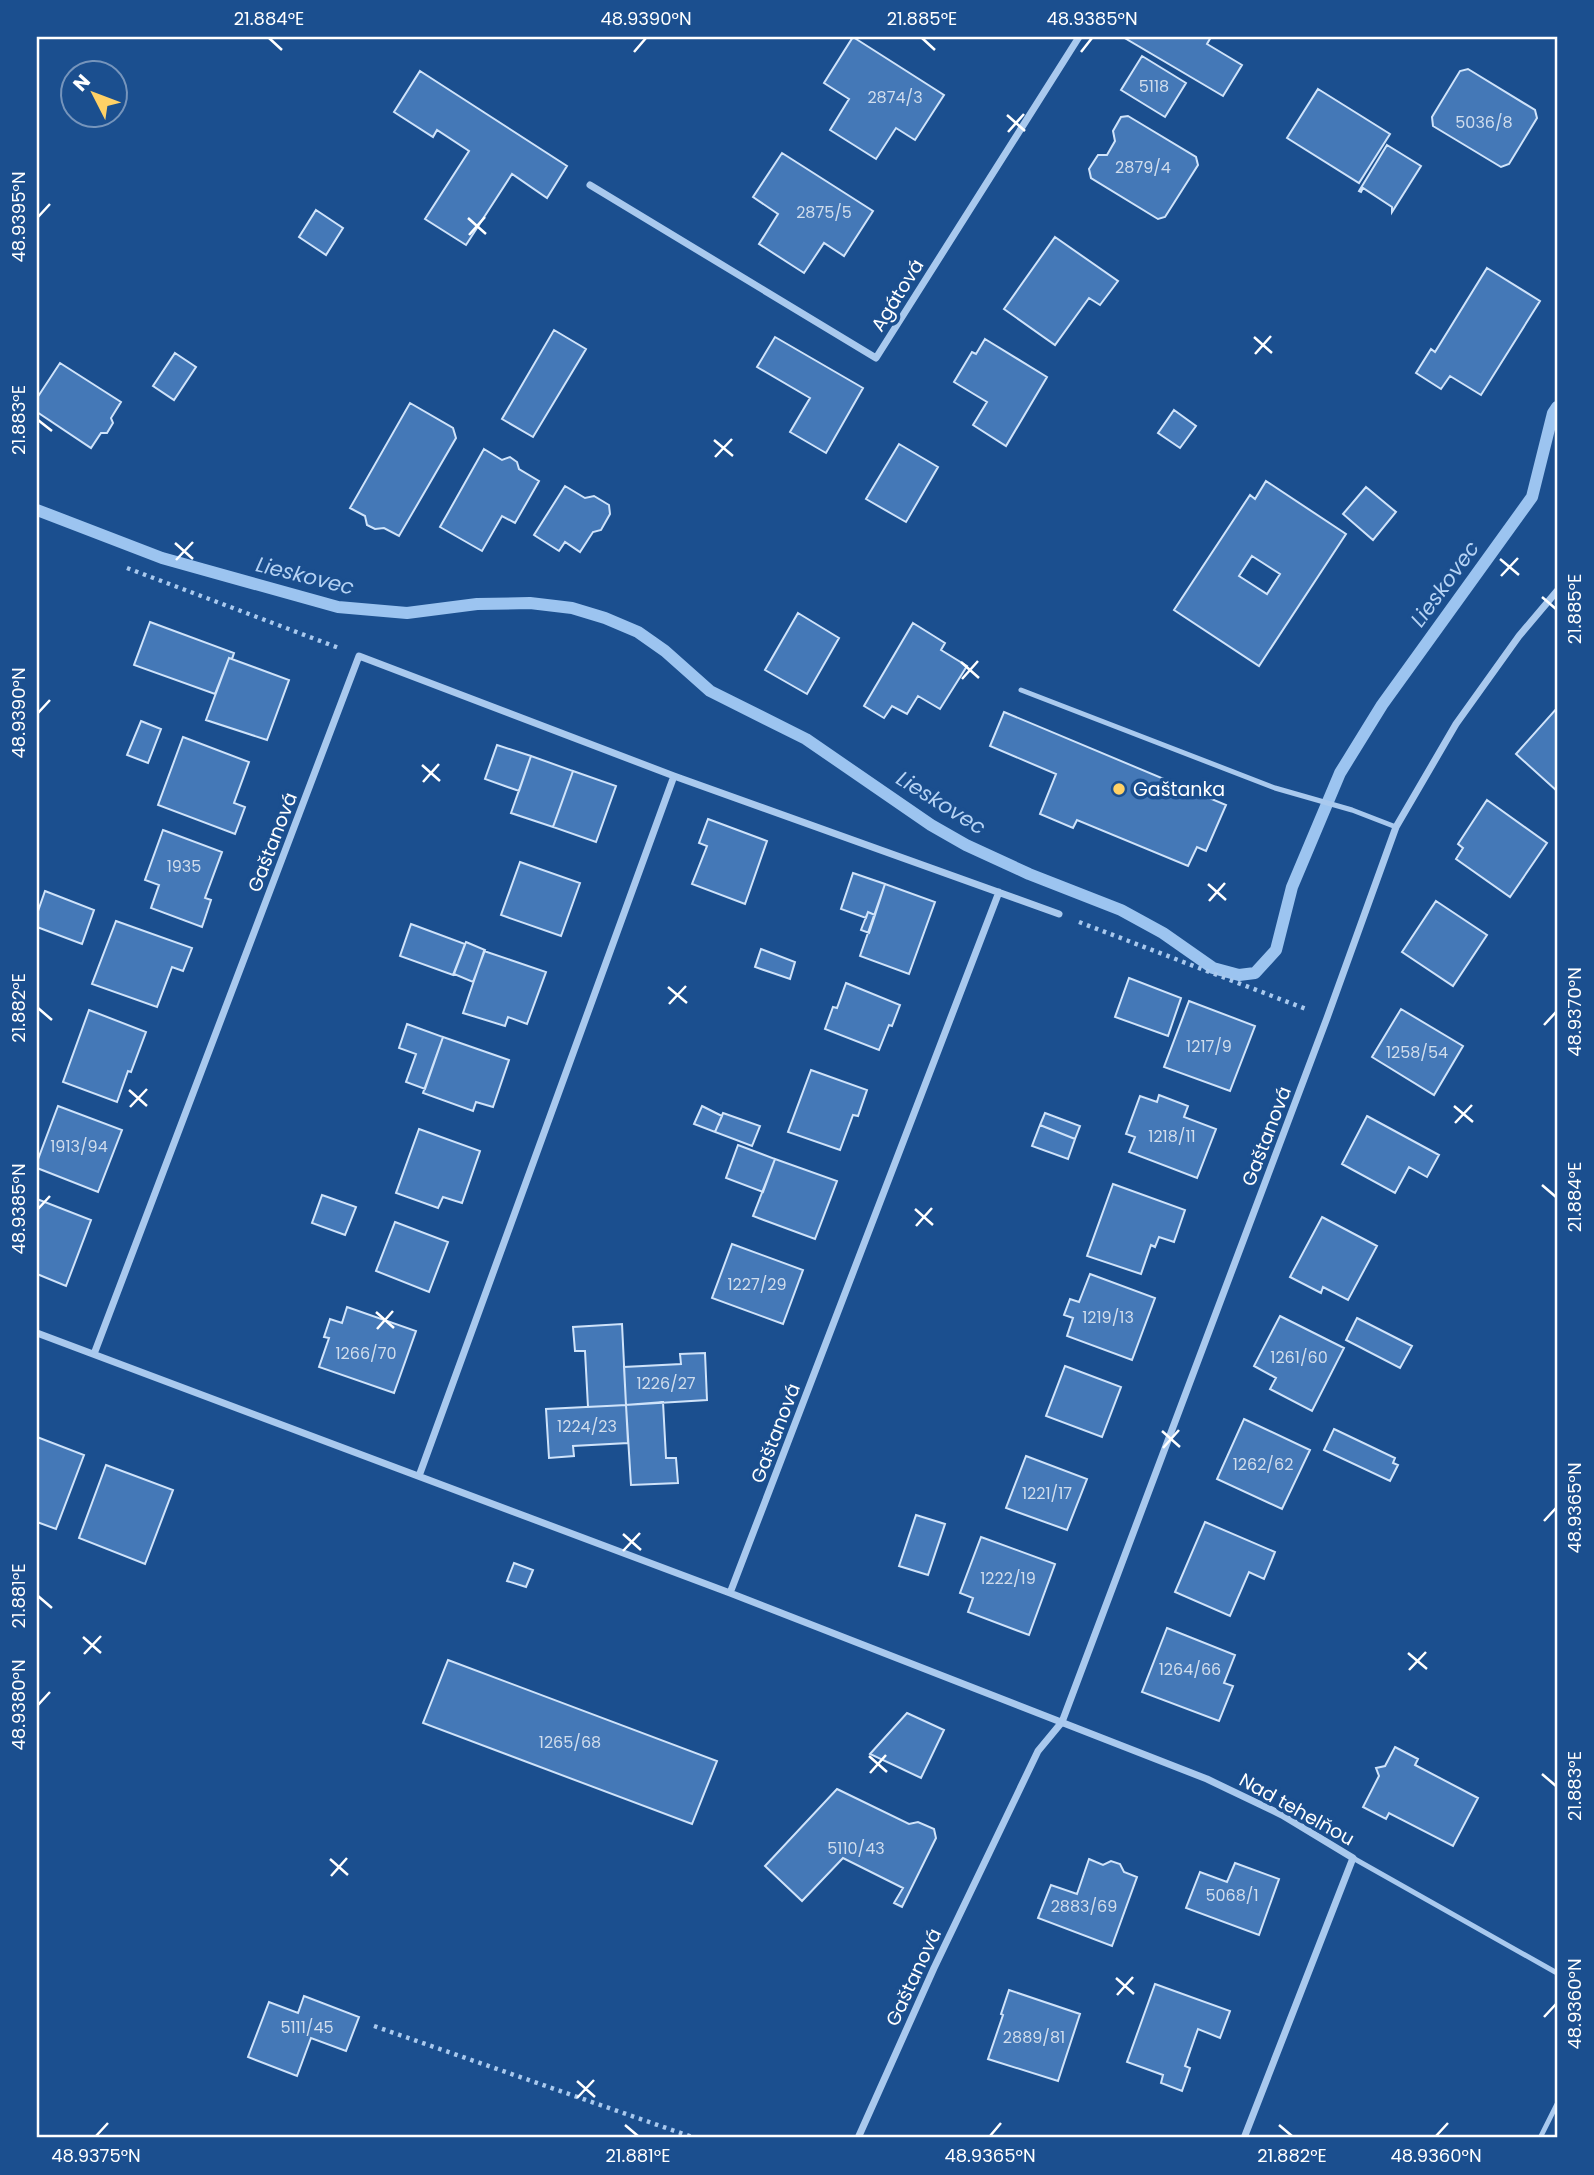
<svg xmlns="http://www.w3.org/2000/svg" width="1594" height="2175" font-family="Poppins,sans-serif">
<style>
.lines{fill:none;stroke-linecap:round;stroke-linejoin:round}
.stream{stroke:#9cc4f0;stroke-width:12}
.building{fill:#4478b7;stroke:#cfe3fa;stroke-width:2;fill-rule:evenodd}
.path{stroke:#a9c9ee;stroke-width:4.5;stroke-dasharray:3.5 5;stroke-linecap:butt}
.lane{stroke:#a9c9ee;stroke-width:5}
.street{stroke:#a9c9ee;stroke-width:7}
.ticks{fill:none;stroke:#fff;stroke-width:2.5}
.poi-dot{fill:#ffd166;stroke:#1b4f8f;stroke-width:2.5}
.labels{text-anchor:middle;stroke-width:7;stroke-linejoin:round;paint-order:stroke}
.number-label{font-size:16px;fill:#d0dded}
.street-label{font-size:19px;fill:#fff;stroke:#1b4f8f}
.poi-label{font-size:19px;fill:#fff;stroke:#1b4f8f;text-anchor:start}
.water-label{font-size:21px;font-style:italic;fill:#b5d3f5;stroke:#1b4f8f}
.neatline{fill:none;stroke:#fff;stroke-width:2.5}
.ticks-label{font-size:18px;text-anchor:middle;fill:#fff}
</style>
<rect width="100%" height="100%" fill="#1b4f8f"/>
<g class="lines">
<!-- stream -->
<path class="stream" d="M37,510L162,558L338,607L407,613L477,604L530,603L572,608L605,618L638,632L665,651L710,691L806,739L931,825L966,845L1029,874L1121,910L1163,933L1213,968L1239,975L1255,973L1276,950L1292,887L1340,773L1382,705L1532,497L1553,413L1557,407"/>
</g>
<!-- building -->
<path class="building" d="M853,37L944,95L915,140L896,128L876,159L830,130L849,99L824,83Z
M1123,37H1211L1207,44L1242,65L1223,96Z
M1142,56L1186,83L1165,117L1121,90Z
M1468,69L1535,110L1537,118L1509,164L1501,167L1433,126L1432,117L1460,71Z
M420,71L567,166L547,198L512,174L466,245L425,219L469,151L437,130L433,137L394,112Z
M1318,89L1390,134L1359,183L1287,138Z
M1128,116L1196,157L1198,165L1165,217L1158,219L1091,178L1089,169L1098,155H1107L1115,141L1113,131L1121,117Z
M1387,145L1421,166L1392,212V207L1363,188L1361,192L1359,191Z
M782,153L873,211L844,256L824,243L804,273L759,244L778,214L753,197Z
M316,210L343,228L326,255L299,237Z
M1055,237L1118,281L1100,305L1089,298L1055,345L1004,309Z
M1487,268L1540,301L1481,395L1450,376L1441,389L1416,373L1431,349L1435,352Z
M554,330L586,349L533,437L502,419Z
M775,337L863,388L826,453L790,432L810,398L757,367Z
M985,339L1047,377L1006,446L973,425L987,402L954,382L972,352L976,354Z
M175,353L196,367L174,400L153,386Z
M60,363L121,402L111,418L113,423L107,433H101L91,448L37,412V398Z
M410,403L453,428L456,438L399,536L384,528L375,529L367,525L365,516L350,508Z
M1174,410L1196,426L1180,448L1158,433Z
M899,444L938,467L906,522L866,499Z
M484,449L502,460L510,457L517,462L519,469L539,481L515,523L502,516L482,551L440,527Z
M1266,481L1346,534L1259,666L1174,610L1250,495L1255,499ZM1252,556L1280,574L1267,594L1239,576Z
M565,486L585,498L594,496L609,505L610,514L601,530L593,532L580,552L565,542L559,551L534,535Z
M1366,487L1396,512L1373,540L1343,514Z
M798,613L839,638L807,694L765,670Z
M150,622L234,653L232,659L229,658L215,694L134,665Z
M913,623L945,643L941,650L967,666L940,709L918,696L907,714L892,706L884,718L864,706Z
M229,658L289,680L267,740L206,720Z
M1557,708V791L1516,754Z
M1004,712L1226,805L1206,851L1197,847L1188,866L1077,820L1073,828L1040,814L1056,774L990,746Z
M141,721L161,729L148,763L127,755Z
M183,737L249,762L234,803L245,807L235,834L158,805Z
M497,745L531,756L519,791L485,779Z
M531,756L573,771L553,827L511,813Z
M573,771L616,786L596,842L553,827Z
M1487,800L1547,843L1510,897L1456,859L1463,848L1458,844Z
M708,819L767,841L745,904L692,884L707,846L699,843Z
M163,830L222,852L205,898L211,900L202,927L151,908L159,885L145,880Z
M520,862L580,883L561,936L501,915Z
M853,873L885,884L875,915L868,912L866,918L841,909Z
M885,884L935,902L909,974L860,956Z
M45,891L94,910L82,944L37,927V914Z
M1436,901L1487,935L1453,986L1402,952Z
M868,912L875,915L869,933L861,930Z
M116,921L192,948L183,971L172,967L157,1007L92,984Z
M411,924L465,944L453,975L400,956Z
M466,942L485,950L473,982L454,974Z
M761,949L795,962L790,979L755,967Z
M484,951L546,972L527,1024L508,1017L505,1026L463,1013Z
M1129,978L1181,998L1168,1036L1115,1017Z
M846,983L900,1005L892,1026L889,1025L879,1050L825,1029L833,1007L837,1008Z
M1189,1001L1255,1026L1230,1091L1164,1067Z
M1401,1009L1463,1046L1434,1095L1372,1057Z
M89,1010L146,1032L131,1072L128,1071L117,1102L63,1082Z
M407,1024L443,1037L425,1089L406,1082L416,1054L399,1048Z
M443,1037L509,1060L493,1107L476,1102L473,1111L423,1093Z
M811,1070L867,1090L858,1116L853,1115L840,1150L788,1132Z
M1159,1095L1188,1106L1184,1117L1216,1129L1197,1178L1129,1152L1135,1137L1126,1134L1140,1096L1157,1102Z
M58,1106L122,1130L98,1192L37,1168V1162Z
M702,1106L722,1116L715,1132L694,1124Z
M723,1113L760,1126L752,1146L715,1132Z
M1045,1113L1080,1126L1075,1139L1040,1125Z
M1367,1116L1439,1155L1427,1177L1409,1167L1395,1193L1342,1164Z
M1040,1125L1075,1139L1068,1159L1032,1146Z
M419,1129L480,1151L462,1203L443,1197L438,1208L396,1193Z
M738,1145L775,1159L763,1192L726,1178Z
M775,1159L837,1181L815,1239L753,1216Z
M1113,1184L1185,1210L1174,1242L1159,1237L1155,1247L1151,1245L1141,1274L1087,1256Z
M322,1195L356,1207L345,1235L312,1223Z
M37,1199L91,1220L66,1286L37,1274Z
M1322,1217L1377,1246L1348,1300L1323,1287L1321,1293L1290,1277Z
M395,1222L448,1242L429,1292L376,1271Z
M732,1244L803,1270L783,1324L712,1298Z
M1090,1274L1155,1298L1132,1360L1067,1336L1073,1318L1064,1315L1070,1299L1079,1302Z
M347,1307L416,1331L394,1393L319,1367L329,1338L324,1337L330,1319L342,1323Z
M1280,1316L1344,1348L1312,1411L1270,1389L1276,1378L1254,1366Z
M1357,1318L1412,1346L1400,1368L1346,1340Z
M622,1324L626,1405L588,1407L585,1351H575L573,1327Z
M705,1353L707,1400L626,1405L624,1367L681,1364L680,1354Z
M1065,1366L1121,1387L1102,1437L1046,1416Z
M663,1402L666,1458H676L678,1483L631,1485L626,1405Z
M626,1405L628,1443L573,1446L574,1456L549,1458L546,1409Z
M1244,1419L1310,1450L1282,1509L1217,1479Z
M1334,1429L1395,1458L1393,1463L1398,1465L1390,1481L1324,1450Z
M37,1437L84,1455L56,1529L37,1522Z
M1026,1456L1087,1479L1067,1530L1006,1508Z
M106,1465L173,1490L145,1564L79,1538Z
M916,1515L945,1524L928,1575L899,1566Z
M1205,1522L1275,1552L1264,1579L1249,1572L1230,1616L1175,1592Z
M981,1537L1055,1564L1029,1635L968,1612L973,1598L960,1593Z
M514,1563L533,1570L526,1587L507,1581Z
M1167,1628L1235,1655L1224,1683L1233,1686L1219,1721L1142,1692Z
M448,1660L717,1761L692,1824L423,1723Z
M907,1713L944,1730L921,1778L870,1754Z
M1395,1747L1418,1759L1415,1765L1478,1798L1453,1846L1389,1813L1386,1819L1363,1807L1379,1776L1376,1768L1385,1766Z
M837,1789L909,1824L918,1822L934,1829L936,1838L902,1907L894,1903L903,1888L843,1858L802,1901L765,1866Z
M1089,1859L1103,1865L1111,1861L1120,1864L1124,1872L1137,1877L1112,1946L1038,1918L1051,1885L1077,1894Z
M1235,1863L1279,1879L1259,1935L1186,1908L1200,1872L1227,1882Z
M1155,1984L1230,2011L1220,2038L1198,2029L1185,2066L1190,2068L1182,2091L1161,2083L1163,2075L1127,2062Z
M1009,1990L1080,2014L1058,2081L988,2059L1003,2015L1001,2014Z
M304,1996L359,2017L346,2051L311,2038L297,2076L248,2057L269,2002L298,2013Z"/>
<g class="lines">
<!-- path -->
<path class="path" d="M127,568L339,648
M1079,922L1306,1009
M374,2026L695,2138"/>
<!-- lane -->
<path class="lane" d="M1021,690L1275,788L1352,810L1396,827
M1353,1858L1557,1973
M1540,2138L1557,2104"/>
<!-- street -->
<path class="street" d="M590,185L876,358L1079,37
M37,1333L730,1593L1207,1779L1282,1815L1353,1858L1244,2138
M94,1354L359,656L674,776L1059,914
M419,1476L674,776
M730,1593L999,892
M858,2138L934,1968L1038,1751L1062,1722L1327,1018L1396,827L1456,724L1519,636L1557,591"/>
</g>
<!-- ticks -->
<path class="ticks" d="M269,38L282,50M922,38L935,50M634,52L646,38M1081,52L1092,38M1007,115L1025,131M1008,132L1024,114M38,217L50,204M468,218L486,234M469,235L485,217M1254,337L1272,353M1255,354L1271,336M38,420L52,431M714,440L733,456M715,457L732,439M175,543L193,559M1500,559L1519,575M176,560L193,542M1501,576L1518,558M1542,597L1556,609M961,662L979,678M962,679L978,661M38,713L50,700M422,765L440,781M423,782L439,764M1208,884L1226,900M1209,901L1225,883M668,987L687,1003M669,1004L686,986M38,1008L52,1020M1544,1025L1556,1012M129,1090L147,1106M1454,1106L1473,1122M130,1107L147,1089M1455,1123L1472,1105M1542,1185L1556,1197M38,1209L50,1196M915,1209L933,1225M916,1226L932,1208M376,1312L394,1328M377,1329L393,1311M1162,1431L1180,1447M1163,1448L1179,1430M1544,1521L1556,1508M623,1534L641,1550M623,1551L640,1533M38,1596L52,1608M83,1637L101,1653M1408,1653L1427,1669M84,1654L101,1636M1409,1670L1426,1652M38,1705L50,1692M869,1756L887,1772M870,1773L886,1755M1542,1774L1556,1786M330,1859L348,1875M331,1876L347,1858M1116,1978L1134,1994M1117,1995L1133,1977M1544,2017L1556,2004M577,2081L595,2097M577,2098L594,2080M625,2125L638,2136M1279,2125L1292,2136M96,2136L108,2123M990,2136L1001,2123M1436,2136L1448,2123"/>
<!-- markers -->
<circle class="poi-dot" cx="1119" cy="789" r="7"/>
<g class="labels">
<!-- number labels -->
<g class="number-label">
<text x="1154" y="92">5118</text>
<text x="895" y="103">2874/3</text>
<text x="1484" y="128">5036/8</text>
<text x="1143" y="173">2879/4</text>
<text x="824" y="218">2875/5</text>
<text x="184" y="872">1935</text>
<text x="1209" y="1052">1217/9</text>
<text x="1417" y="1058">1258/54</text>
<text x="1172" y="1142">1218/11</text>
<text x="79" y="1152">1913/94</text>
<text x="757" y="1290">1227/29</text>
<text x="1108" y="1323">1219/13</text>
<text x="366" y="1359">1266/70</text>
<text x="1299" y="1363">1261/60</text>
<text x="666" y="1389">1226/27</text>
<text x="587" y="1432">1224/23</text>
<text x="1263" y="1470">1262/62</text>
<text x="1047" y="1499">1221/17</text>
<text x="1008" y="1584">1222/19</text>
<text x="1190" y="1675">1264/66</text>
<text x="570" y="1748">1265/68</text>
<text x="856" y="1854">5110/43</text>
<text x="1232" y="1901">5068/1</text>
<text x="1084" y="1912">2883/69</text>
<text x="307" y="2033">5111/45</text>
<text x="1034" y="2043">2889/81</text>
</g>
<!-- street labels -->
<g class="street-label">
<text transform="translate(897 295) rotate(-58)" y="7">Agátová</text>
<text transform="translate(272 842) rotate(-69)" y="7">Gaštanová</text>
<text transform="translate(1266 1136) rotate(-69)" y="7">Gaštanová</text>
<text transform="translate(775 1433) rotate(-69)" y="7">Gaštanová</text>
<text transform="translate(1297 1809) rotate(29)" y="7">Nad tehelňou</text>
<text transform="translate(913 1977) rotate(-65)" y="7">Gaštanová</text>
</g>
<!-- poi labels -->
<g class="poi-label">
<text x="1133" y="796">Gaštanka</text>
</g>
<!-- water labels -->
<g class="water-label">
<text transform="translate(305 576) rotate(14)" y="7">Lieskovec</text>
<text transform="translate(1445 584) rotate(-54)" y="7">Lieskovec</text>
<text transform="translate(941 803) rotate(32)" y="7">Lieskovec</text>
</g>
</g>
<!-- border -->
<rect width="1594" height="2175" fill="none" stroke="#1b4f8f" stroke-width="77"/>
<!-- north arrow -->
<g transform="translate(94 94) rotate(312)"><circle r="33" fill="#1b4f8f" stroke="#7695bc" stroke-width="2"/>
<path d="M0-5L12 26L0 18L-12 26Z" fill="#ffd166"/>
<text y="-10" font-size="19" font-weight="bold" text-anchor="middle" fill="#ffffff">N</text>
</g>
<rect x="38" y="38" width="1518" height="2098" class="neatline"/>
<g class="ticks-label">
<text x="269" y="25">21.884°E</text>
<text x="646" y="25">48.9390°N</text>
<text x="922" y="25">21.885°E</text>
<text x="1092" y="25">48.9385°N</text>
<text transform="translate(19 217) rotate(-90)" y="6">48.9395°N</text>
<text transform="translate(19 420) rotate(-90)" y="6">21.883°E</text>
<text transform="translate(1575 609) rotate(-90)" y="6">21.885°E</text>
<text transform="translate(19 713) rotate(-90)" y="6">48.9390°N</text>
<text transform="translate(19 1008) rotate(-90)" y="6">21.882°E</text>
<text transform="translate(1575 1012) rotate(-90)" y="6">48.9370°N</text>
<text transform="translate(1575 1197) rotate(-90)" y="6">21.884°E</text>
<text transform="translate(19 1209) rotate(-90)" y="6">48.9385°N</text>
<text transform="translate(1575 1508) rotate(-90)" y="6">48.9365°N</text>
<text transform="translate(19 1596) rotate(-90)" y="6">21.881°E</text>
<text transform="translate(19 1705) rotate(-90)" y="6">48.9380°N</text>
<text transform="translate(1575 1786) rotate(-90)" y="6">21.883°E</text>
<text transform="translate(1575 2004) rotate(-90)" y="6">48.9360°N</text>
<text x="96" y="2162">48.9375°N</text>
<text x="638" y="2162">21.881°E</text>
<text x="990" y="2162">48.9365°N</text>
<text x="1292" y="2162">21.882°E</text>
<text x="1436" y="2162">48.9360°N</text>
</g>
</svg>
